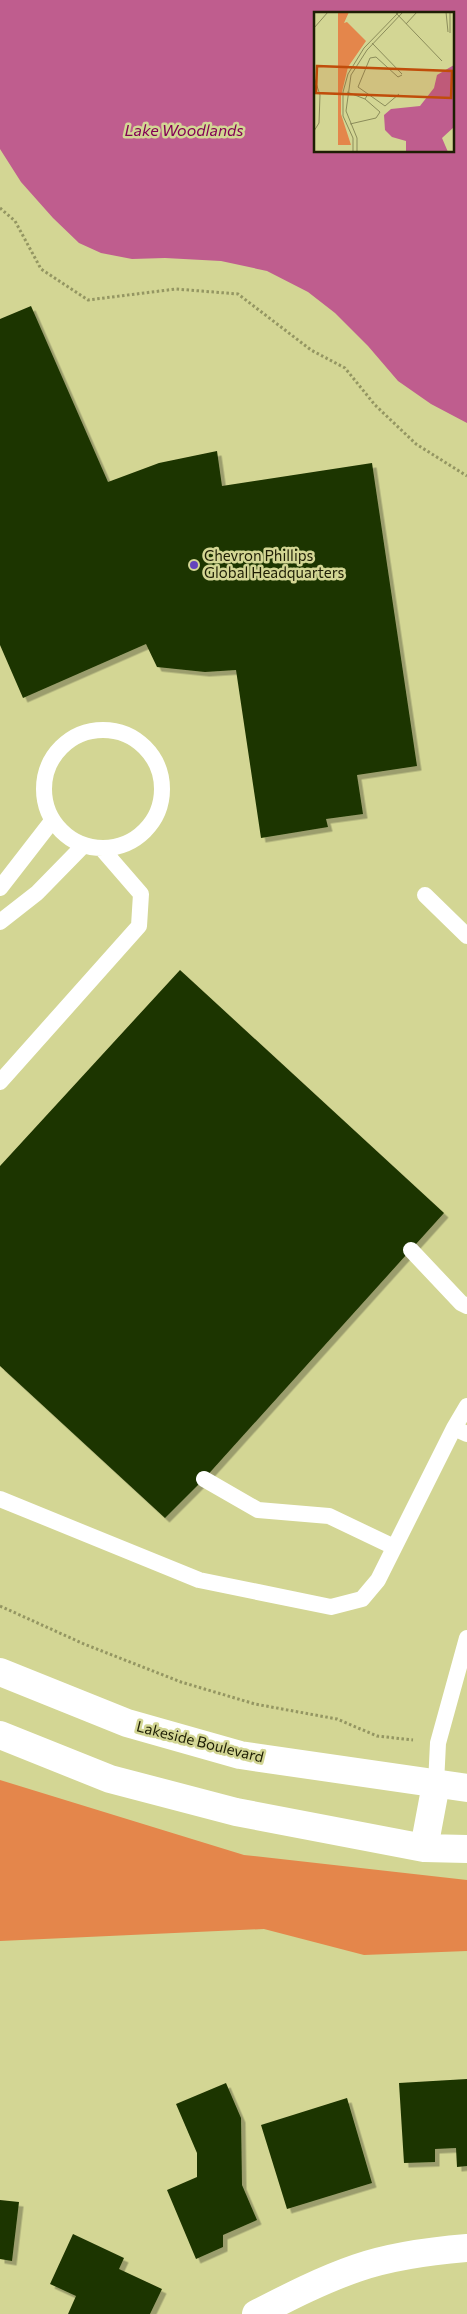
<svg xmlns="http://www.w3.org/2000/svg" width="467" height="2314" font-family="Commissioner,sans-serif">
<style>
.forest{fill:#e4864b}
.water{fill:#bf5d8e;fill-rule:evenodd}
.building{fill:#1d3400;filter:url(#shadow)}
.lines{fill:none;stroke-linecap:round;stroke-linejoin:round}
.path{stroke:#949662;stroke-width:3;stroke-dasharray:2.5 2.5;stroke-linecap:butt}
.service{stroke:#fff;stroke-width:16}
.minor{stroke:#fff;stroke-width:28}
.tertiary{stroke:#fff;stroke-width:28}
.poi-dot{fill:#6444bc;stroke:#d3d694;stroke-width:2}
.labels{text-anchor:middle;stroke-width:5;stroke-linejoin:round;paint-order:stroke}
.poi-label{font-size:15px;fill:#1e1e04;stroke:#d3d694;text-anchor:start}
.street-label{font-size:15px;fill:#1e1e04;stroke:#d3d694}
.water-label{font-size:16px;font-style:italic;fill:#830154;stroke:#d3d694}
.inset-road{fill:none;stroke:#8b8c5a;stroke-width:1}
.view{fill:#c04d0a;fill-opacity:0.15;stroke:#c04d0a;stroke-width:2.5}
.inset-edge{fill:none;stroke:#1e1e04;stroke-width:2.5}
</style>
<defs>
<filter id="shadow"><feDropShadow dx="4.5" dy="4.5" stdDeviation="0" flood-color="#0004"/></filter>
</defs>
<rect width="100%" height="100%" fill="#d3d694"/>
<!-- forest -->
<path class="forest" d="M0,1780L244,1855L467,1880V1951L364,1955L264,1929L0,1941Z"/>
<!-- water -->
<path class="water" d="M0,0H467V423L431,404L398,381L368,346L335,313L308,292L267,271L221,261L165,258L132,259L101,253L79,243L53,218L21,182L0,149ZM316,14H453V151H316Z"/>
<!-- building -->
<path class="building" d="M31,306L108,482L159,463L217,451L222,486L372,463L417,766L357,775L363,814L326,819L328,827L261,838L236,670L205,672L157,667L146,644L23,698L0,645V319Z
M180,970L444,1213L204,1479L165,1518L0,1366V1166Z
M467,2079V2166L457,2167L456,2148L435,2149V2162L404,2163L399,2083Z
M226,2083L241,2118L242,2185L257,2220L223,2235V2247L196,2259L167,2190L197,2177V2153L176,2104Z
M347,2098L372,2183L287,2209L261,2125Z
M0,2200L19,2202L12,2261L0,2259Z
M73,2234L124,2258L119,2269L162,2289L150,2314H68L76,2296L50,2284Z"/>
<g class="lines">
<!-- path -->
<path class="path" d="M0,208L15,221L41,269L88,300L176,289L238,294L311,350L345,368L375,405L416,444L467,476
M0,1606L84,1644L181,1682L255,1704L337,1719L377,1736L413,1740"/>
<!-- service -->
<path class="service" d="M44 789a59 59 0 1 1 118 0a59 59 0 1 1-118 0Z
M0,888L52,821
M425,895L467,936
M0,922L37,893L83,846
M0,1082L139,926L141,894L102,849
M411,1250L461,1303L467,1306
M454,1428L467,1406
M204,1479L258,1510L329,1516L394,1547
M0,1499L199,1580L331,1607L362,1599L378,1580L454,1428L467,1434
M436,1784L438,1743L467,1638"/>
<!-- minor -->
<path class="minor" d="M256,2314C289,2297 322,2280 357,2268C392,2256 430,2251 467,2248"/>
<!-- tertiary -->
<path class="tertiary" d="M0,1672L127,1723L240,1755L467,1788
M0,1735L110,1779L236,1812L424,1848L467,1849
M424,1848L436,1784"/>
</g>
<!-- markers -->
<circle class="poi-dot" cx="194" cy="565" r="5"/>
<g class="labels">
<!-- poi labels -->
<g class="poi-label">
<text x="204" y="561">Chevron Phillips<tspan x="204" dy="17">Global Headquarters</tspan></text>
</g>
<!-- street labels -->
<g class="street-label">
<text transform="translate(200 1742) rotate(14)" y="5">Lakeside Boulevard</text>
</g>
<!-- water labels -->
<g class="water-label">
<text x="184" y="136">Lake Woodlands</text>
</g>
</g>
<!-- overview -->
<g transform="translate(314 12)">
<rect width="140" height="140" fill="#d3d694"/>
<path d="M24,0H35L30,11L33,10L52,29L34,55L27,84V102L37,133H24Z" fill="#e4864b"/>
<path d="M140,53V115L128,126L134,140H92V129L78,125L71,118L70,103L77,97L106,94L120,76L123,63Z" fill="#bf5d8e"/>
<path class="inset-road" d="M81,0L128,49M132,0L134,20M136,0V21M92,12L103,0M0,16L14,0M58,31L88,62M0,65L6,83L5,111L0,119M33,80L51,87L66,100L62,106L36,112M54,82L71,94L85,82M51,87L54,82L44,75L56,46L62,45L84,65L88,63M10,140H66M39,140V126L29,104V80L34,62L50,36L85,0M43,140V126L32,99L37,63L53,38L89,0"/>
<path class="view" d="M3,54L138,59L137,86L2,81Z"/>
<rect width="140" height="140" class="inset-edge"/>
</g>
</svg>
